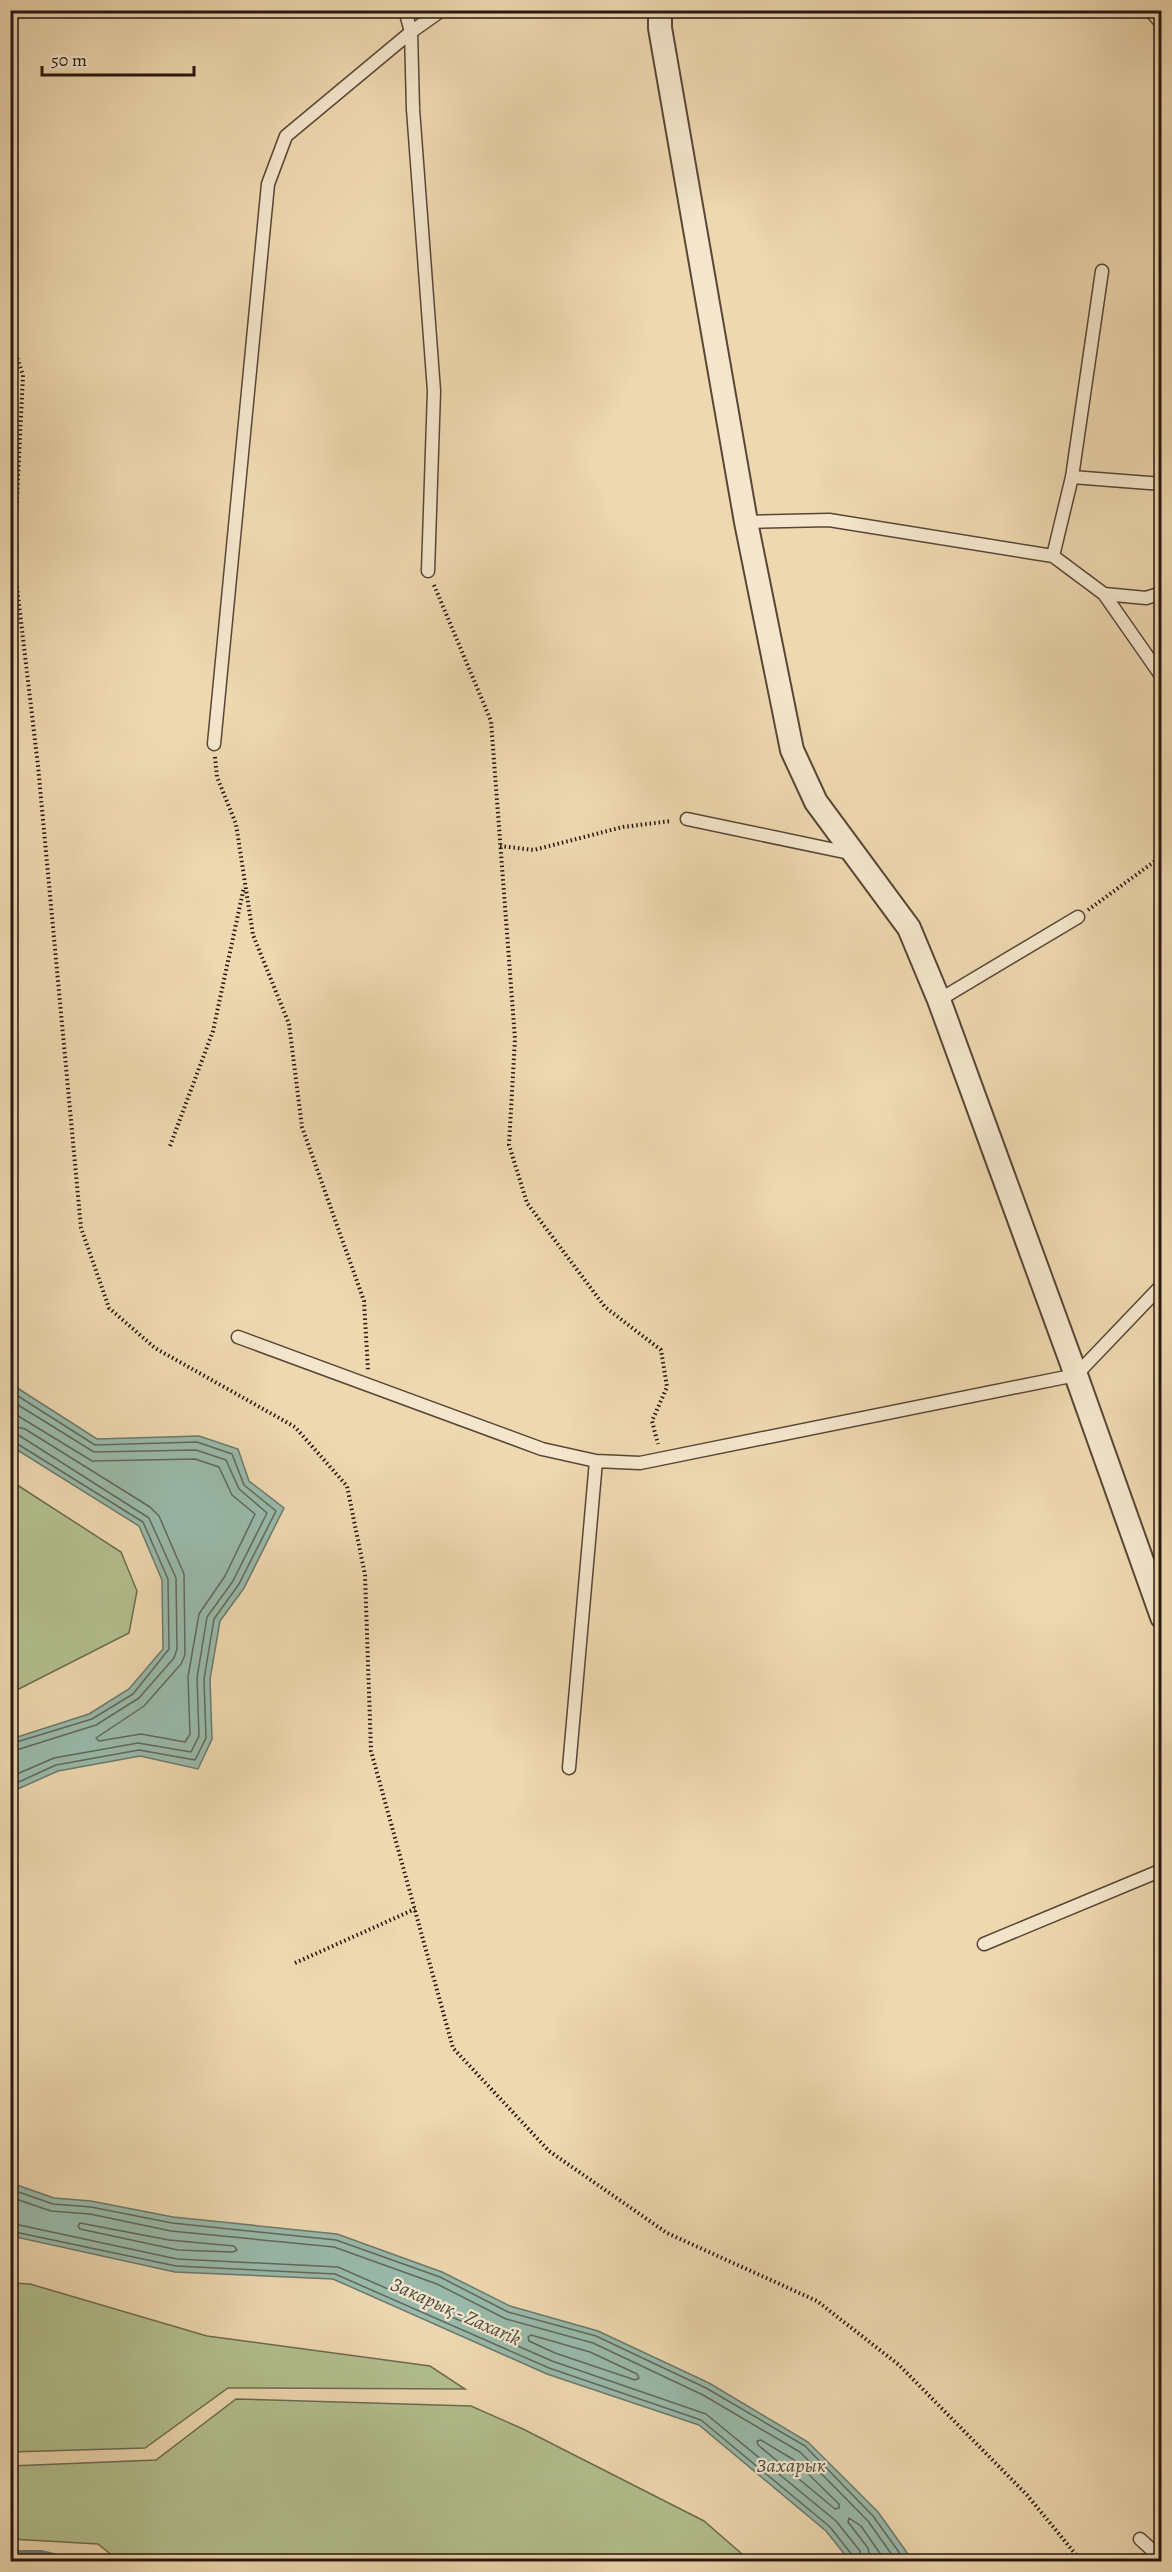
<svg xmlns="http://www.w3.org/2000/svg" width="1172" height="2572" font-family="Alegreya,serif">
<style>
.green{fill:#b3c08f;stroke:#6d6b4e;stroke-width:1.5}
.water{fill:#99baab;stroke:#6b786c;stroke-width:1.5}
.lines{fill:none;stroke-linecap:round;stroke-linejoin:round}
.shore{stroke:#60685c;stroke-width:1.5}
.stream{stroke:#6b786c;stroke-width:6}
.lane-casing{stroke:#594636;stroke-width:15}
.street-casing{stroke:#594636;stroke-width:26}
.path{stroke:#27160e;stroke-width:4;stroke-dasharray:1.5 3;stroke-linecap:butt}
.lane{stroke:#f4e6cc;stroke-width:12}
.street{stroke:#f4e6cc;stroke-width:22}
.labels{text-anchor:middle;stroke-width:4.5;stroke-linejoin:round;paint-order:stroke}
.water-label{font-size:20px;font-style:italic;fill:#4f4f45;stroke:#f4e6cc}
</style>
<rect width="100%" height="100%" fill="#eed8b0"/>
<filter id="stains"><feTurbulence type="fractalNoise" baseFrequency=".00333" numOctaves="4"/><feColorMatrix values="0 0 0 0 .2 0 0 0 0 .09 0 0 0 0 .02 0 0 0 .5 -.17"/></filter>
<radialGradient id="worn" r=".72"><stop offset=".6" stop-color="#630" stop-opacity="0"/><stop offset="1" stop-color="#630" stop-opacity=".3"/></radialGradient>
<!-- green -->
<path class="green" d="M11,1481L121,1552L137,1591L129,1633L11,1693Z
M11,2283L30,2284L207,2336L430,2366L465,2389L228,2388L145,2448L11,2452Z
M236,2399L471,2406L523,2429L704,2521L750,2561L120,2562L98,2544L11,2539V2466L156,2460Z"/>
<!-- water -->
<path class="water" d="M11,1384L97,1439L199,1436L238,1449L249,1481L284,1508L244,1588L220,1621L210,1679L212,1739L198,1769L140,1756L58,1771L11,1792V1739L89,1714L129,1689L163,1649L162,1580L139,1526L11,1446Z
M11,2183L54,2198L91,2201L173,2217L337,2234L442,2272L510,2306L598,2331L709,2383L808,2442L878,2512L913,2561H850L826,2531L699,2425L547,2374L333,2279L175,2272L11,2236Z"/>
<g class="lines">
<!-- shore -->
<path class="shore" d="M10,1391L95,1445L197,1442L232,1454L244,1485L276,1511L239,1584L214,1619L204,1679L206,1738L195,1760L139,1750L56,1765L10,1786
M10,1400L94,1452L196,1450L226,1460L239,1489L267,1513L233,1581L207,1617L197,1678L199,1736L191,1752L138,1743L54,1758L10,1777
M10,1411L92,1461L195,1459L219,1467L232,1495L255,1514L225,1576L199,1614L188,1677L190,1734L185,1742L141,1734L99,1741L96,1738L144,1706L181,1664L185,1655L184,1574L159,1516L150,1507L25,1429L10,1425
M10,1434L20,1436L149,1518L176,1578L177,1649L174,1658L139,1698L96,1725L10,1752
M10,1442L16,1443L143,1522L168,1579L169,1649L133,1694L92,1719L10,1744
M10,2189L53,2204L91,2207L172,2223L336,2240L440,2277L508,2312L596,2336L706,2388L805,2446L873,2516L906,2562
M10,2197L51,2211L90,2214L171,2231L334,2247L437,2284L506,2319L593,2343L703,2395L800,2452L868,2521L897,2562
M10,2223L177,2259L338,2267L552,2361L706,2414L836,2521L860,2551L862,2562
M80,2223L169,2240L234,2246L237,2250L233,2252L178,2250L80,2229L78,2226Z
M10,2231L176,2266L335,2274L549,2368L701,2420L830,2527L853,2556L855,2562
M531,2335L590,2352L637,2374L639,2378L635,2380L555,2353L529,2341L528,2337Z
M761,2440L794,2460L839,2504V2508L835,2509L758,2445L757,2441Z
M871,2562L868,2548L848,2522L849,2518L861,2526L886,2562"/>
<!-- stream -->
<path class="stream" d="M10,2553H41L79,2562"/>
<!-- lane casing -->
<g class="lane-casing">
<path id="lane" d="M405,10L411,32L413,109L434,391L428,571
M1150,10L1162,24
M1072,477L1162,484
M746,522L829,520L1053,556L1072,477L1102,271
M1053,556L1104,594L1162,677
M1104,594L1146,598L1162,593
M214,744L268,184L286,136L411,32L442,10
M687,819L854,854
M939,1000L1078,917
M238,1337L542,1449L596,1461L640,1463L1076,1375L1162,1285
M569,1768L596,1461
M984,1944L1162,1870
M1140,2539L1162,2559"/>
</g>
<!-- street casing -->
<g class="street-casing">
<path id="street" d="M660,10V28L746,522L792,750L816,802L909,928L939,1000L1076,1375L1162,1617"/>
</g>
<!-- path -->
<path class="path" d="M10,337L23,375L14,562L38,766L81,1228L109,1308L155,1348L295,1427L347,1486L365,1575L371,1751L453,2048L549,2151L667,2233L817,2301L899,2365L1027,2495L1082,2562
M434,585L491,721L515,1039L509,1145L527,1203L605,1307L661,1350L667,1387L652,1421L658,1444
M215,757L217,777L236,824L253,935L289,1024L302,1127L364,1301L368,1370
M500,846L534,850L623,827L671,821
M1088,910L1162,856
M170,1146L213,1031L244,887
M295,1963L415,1909"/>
<!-- lane -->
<use href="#lane" class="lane"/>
<!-- street -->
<use href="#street" class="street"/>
</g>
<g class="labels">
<!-- water labels -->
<g class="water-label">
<text transform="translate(456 2311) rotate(24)" y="7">Закарық - Zaxarik</text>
<text x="791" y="2472">Захарык</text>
</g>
</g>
<!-- margin -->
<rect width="1172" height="2572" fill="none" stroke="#eed8b0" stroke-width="36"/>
<rect x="12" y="12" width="1148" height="2548" fill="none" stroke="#27160e" stroke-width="3"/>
<rect x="18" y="18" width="1136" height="2536" fill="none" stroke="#27160e" stroke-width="1.5"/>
<!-- scale -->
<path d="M42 66v9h152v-9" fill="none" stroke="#27160e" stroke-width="3"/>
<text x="51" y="66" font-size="18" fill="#27160e" stroke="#f4e6cc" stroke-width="4.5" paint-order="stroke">50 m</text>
<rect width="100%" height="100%" filter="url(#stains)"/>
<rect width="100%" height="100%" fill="url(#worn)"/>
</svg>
